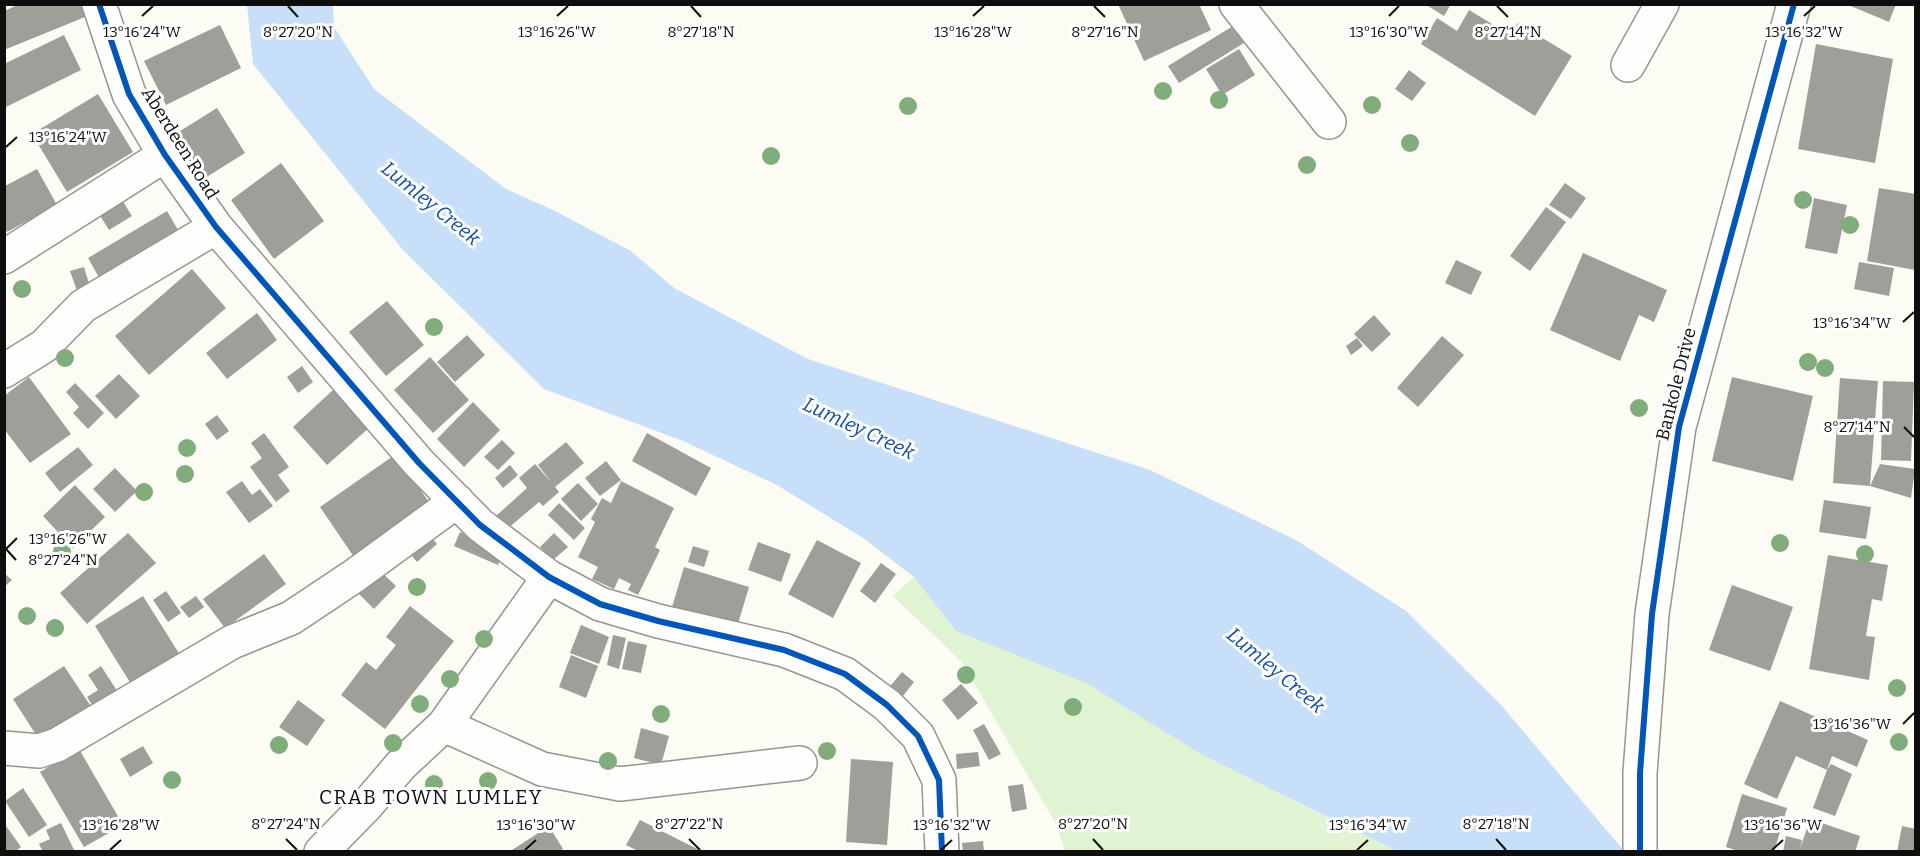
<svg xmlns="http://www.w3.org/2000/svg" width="1920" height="856" font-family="Bitter,serif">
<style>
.green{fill:#e0f3d2}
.water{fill:#c7dff8}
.building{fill:#9f9e99}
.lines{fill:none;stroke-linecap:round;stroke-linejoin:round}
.minor-casing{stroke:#959592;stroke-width:36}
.minor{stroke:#fffefd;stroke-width:33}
.cycleway-casing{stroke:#fff;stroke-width:10}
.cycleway{stroke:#0057b8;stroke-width:6}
.tree{fill:#81ac7c}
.ticks{fill:none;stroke:#0e0e0e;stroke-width:2}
.labels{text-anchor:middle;stroke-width:6;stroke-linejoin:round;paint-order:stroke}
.street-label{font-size:18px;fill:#0e0e0e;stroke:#fff}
.water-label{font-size:20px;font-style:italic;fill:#0e4da9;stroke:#fff}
.neighbourhood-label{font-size:20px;letter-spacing:1.5px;fill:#0e0e0e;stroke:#fff}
.ticks-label{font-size:15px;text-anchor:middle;fill:#0e0e0e;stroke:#fff;stroke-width:6;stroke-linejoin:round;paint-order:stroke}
</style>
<rect width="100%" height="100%" fill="#fcfbf4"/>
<!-- green -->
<path class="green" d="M914,577L956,631L1086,683L1199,753L1397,851H1065L1057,826L962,662L893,596Z"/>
<!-- water -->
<path class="water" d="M247,5H333L334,27L374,89L506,189L553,210L631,251L674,288L808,359L1150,470L1296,540L1406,611L1501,705L1624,851H1397L1199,753L1086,683L956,631L914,577L863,538L777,485L683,441L544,389L403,250L253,64Z"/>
<!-- building -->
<path class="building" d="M20,4H43L44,6L49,4H80L85,17L4,50V11Z
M1118,4H1199L1211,30L1144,61Z
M1425,4H1451L1444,16Z
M1846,4H1896L1889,22Z
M1469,10L1510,35L1518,23L1572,56L1535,116L1421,44L1437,18L1457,31Z
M220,25L241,68L166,105L144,61Z
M1233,26L1244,43L1179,83L1168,66Z
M64,35L81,70L4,108V64Z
M1816,44L1893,59L1875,163L1798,149Z
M1239,49L1255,75L1222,95L1206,69Z
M1409,70L1426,83L1412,101L1395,89Z
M98,94L133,152L67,192L32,134Z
M217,108L245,153L205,178L177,133Z
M281,163L324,221L274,259L231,200Z
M37,169L57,205L7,232L5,228V186Z
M1565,183L1586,198L1571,219L1549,205Z
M1879,188L1916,194L1915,270L1867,261Z
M1814,198L1847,205L1837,254L1805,248Z
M122,200L132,216L109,230L99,214Z
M1546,207L1566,222L1530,271L1510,256Z
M167,211L184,240L105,288L88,258Z
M1583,253L1667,290L1654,322L1639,315L1620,361L1550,330Z
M1456,260L1482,272L1471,295L1445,283Z
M1859,262L1894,268L1889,296L1854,289Z
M84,267L90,287L77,291L70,271Z
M192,269L226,308L149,375L115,336Z
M387,301L424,345L386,376L349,332Z
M257,313L277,340L227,379L206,353Z
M1374,315L1391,334L1372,352L1354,334Z
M467,335L485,355L455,382L437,362Z
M1442,336L1464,355L1418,407L1397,388Z
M1357,338L1363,346L1351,355L1346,346Z
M430,357L469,400L433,433L394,390Z
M302,366L313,382L298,393L287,377Z
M119,374L140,396L116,419L95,396Z
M29,377L71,434L30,463L4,429V396Z
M1732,377L1813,396L1793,481L1712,461Z
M1840,378L1878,381L1870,486L1880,464L1915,469L1911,498L1870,486L1833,483Z
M1883,381L1914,382L1911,461L1881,460Z
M75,383L104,413L88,429L73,413L79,407L66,392Z
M334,389L369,428L327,465L293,427Z
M473,402L500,430L464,467L437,439Z
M217,415L229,431L217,440L205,424Z
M264,433L289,467L278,475L290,491L276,502L250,467L262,458L251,443Z
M647,433L711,468L696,496L632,461Z
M502,440L515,453L498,470L484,457Z
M566,442L584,463L555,487L559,492L543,506L539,502L507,529L496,516L527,488L519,478L535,464L552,483L538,465Z
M78,447L93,465L60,492L45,473Z
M396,454L431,505L354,557L320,507Z
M606,461L621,480L600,496L585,478Z
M510,465L518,475L503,488L495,478Z
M115,468L137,491L115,512L93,489Z
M242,481L252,495L260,489L273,506L249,523L226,492Z
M621,481L674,508L655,547L660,550L638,595L628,590L631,584L619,578L614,589L592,579L598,567L578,557L595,522L591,519L602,498L611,503Z
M578,483L598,504L581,521L561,499Z
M75,485L105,517L73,548L43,516Z
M1824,500L1871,507L1866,539L1819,532Z
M559,503L585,528L574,540L548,515Z
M427,532L437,544L417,562L407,550Z
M460,532L503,551L498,565L454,546Z
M128,533L156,563L87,624L60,593Z
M554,533L568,547L553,560L540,547Z
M817,540L861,563L833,618L788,594Z
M758,542L791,554L781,582L748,570Z
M693,546L709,551L704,567L688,562Z
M264,554L286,584L225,628L203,599Z
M1828,555L1888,565L1882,601L1872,599L1866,636L1875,637L1869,680L1809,669Z
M881,563L896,574L875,603L860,591Z
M684,567L749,587L737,627L672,607Z
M379,570L396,586L374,609L357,592Z
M4,573L12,580L4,587Z
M1732,585L1793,607L1770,671L1709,650Z
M166,591L181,613L168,622L153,600Z
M143,596L180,655L131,684L95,626Z
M196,596L204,607L189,618L180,607Z
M410,606L454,641L385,729L341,695L366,662L376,670L396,645L386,637Z
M581,625L609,637L599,664L570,653Z
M613,635L626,638L619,669L607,665Z
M628,641L647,645L641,673L622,669Z
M571,655L598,666L586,698L559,687Z
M64,666L92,708L40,741L13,699Z
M101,666L121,697L97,713L87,697L98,690L88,675Z
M902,672L914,682L898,702L886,691Z
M961,684L978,703L958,720L942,700Z
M298,700L325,720L307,746L279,727Z
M1780,701L1868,740L1857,767L1832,756L1827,770L1796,756L1777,799L1744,784Z
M984,724L1001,754L989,760L973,730Z
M641,728L669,736L661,765L634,758Z
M143,746L153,763L130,777L120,759Z
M79,749L123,825L84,847L40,772Z
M978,752L980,766L957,769L956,754Z
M851,759L893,762L887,845L846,842Z
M1831,764L1852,774L1835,816L1813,808L1827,770Z
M1023,784L1027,809L1012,812L1008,786Z
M23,788L47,825L29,837L5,801Z
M1742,794L1787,808L1774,852H1741L1726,847Z
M1810,819L1860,836L1855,852H1783L1786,836L1802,840L1800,849Z
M640,820L703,852H640L626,845Z
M4,823L21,847L15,852H4Z
M61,823L75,852H43L39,844L50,839L46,830Z
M549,826L563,849L559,852H509Z
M1902,826L1916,829V852H1897Z
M983,841L984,852H963L962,843Z"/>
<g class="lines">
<!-- minor casing -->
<g class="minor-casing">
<path id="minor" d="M99,4L129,94L165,155L216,227L419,463L480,525L549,577L600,604L658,621L784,650L845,674L887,705L918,736L939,780L942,852
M1236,4L1329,122
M1628,65L1662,4
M4,257L165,155
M4,371L44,346L83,306L216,227
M444,725L542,769L620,784L800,763
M4,748L39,751L57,745L232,642L291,618L354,576L457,501
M321,852L366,806L401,765L444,725L549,577
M1640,852V773L1652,614L1679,427L1794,4"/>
</g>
<!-- minor -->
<use href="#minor" class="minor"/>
<!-- cycleway casing -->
<g class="cycleway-casing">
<path id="cycleway" d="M99,4L129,94L165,155L216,227L419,463L480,525L549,577L600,604L658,621L784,650L845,674L887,705L918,736L939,780L942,852
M1640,852V773L1652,614L1679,427L1794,4"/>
</g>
<!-- cycleway -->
<use href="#cycleway" class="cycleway"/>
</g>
<!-- trees -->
<g class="tree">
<circle cx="1163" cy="91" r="9"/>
<circle cx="1219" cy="100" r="9"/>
<circle cx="1372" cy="105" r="9"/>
<circle cx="908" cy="106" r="9"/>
<circle cx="1410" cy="143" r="9"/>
<circle cx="771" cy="156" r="9"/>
<circle cx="1307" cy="165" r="9"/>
<circle cx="1803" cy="200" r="9"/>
<circle cx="1850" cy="225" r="9"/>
<circle cx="22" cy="289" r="9"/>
<circle cx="434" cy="327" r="9"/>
<circle cx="65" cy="358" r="9"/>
<circle cx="1808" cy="362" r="9"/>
<circle cx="1825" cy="368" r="9"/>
<circle cx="1639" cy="408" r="9"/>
<circle cx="187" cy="448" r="9"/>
<circle cx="185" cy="474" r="9"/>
<circle cx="144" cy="492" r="9"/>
<circle cx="1780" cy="543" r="9"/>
<circle cx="62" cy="552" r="9"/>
<circle cx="1865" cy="554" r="9"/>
<circle cx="417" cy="587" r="9"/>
<circle cx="27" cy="616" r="9"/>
<circle cx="55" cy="628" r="9"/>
<circle cx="484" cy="639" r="9"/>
<circle cx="966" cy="675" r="9"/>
<circle cx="450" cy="679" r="9"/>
<circle cx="1897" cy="688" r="9"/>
<circle cx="420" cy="704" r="9"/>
<circle cx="1073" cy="707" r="9"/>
<circle cx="661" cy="714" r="9"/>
<circle cx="1899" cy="742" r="9"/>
<circle cx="393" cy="743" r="9"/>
<circle cx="279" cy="745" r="9"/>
<circle cx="827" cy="751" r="9"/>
<circle cx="608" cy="761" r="9"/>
<circle cx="172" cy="780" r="9"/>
<circle cx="488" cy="781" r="9"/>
<circle cx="434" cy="784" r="9"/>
</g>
<!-- ticks -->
<path class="ticks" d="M288,6L298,17M691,6L701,17M1094,6L1105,17M1497,6L1508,17M142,16L153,6M557,16L568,6M973,16L984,6M1389,16L1399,6M1804,16L1815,6M6,147L17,137M1903,322L1914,312M1904,427L1914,437M6,549L17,538M6,549L16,560M1903,724L1914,713M286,839L297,850M689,839L700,850M1093,839L1103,850M1496,839L1506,850M110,850L121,840M525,850L536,840M941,850L952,840M1357,850L1368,840M1772,850L1783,840"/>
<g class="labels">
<!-- street labels -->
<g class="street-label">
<text transform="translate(180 143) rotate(58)" y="6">Aberdeen Road</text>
<text transform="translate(1676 384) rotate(-76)" y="6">Bankole Drive</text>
</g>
<!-- water labels -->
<g class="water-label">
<text transform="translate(431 203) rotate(39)" y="7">Lumley Creek</text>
<text transform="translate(859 428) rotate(25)" y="7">Lumley Creek</text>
<text transform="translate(1276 670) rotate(40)" y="7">Lumley Creek</text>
</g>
<!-- neighbourhood labels -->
<g class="neighbourhood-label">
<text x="431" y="804">CRAB TOWN LUMLEY</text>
</g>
</g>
<g class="ticks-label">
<text x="142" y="37">13°16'24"W</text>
<text x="557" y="37">13°16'26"W</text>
<text x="973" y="37">13°16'28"W</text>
<text x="1389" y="37">13°16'30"W</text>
<text x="1804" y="37">13°16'32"W</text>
<text x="298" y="37">8°27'20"N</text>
<text x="701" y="37">8°27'18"N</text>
<text x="1105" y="37">8°27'16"N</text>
<text x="1508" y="37">8°27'14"N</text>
<text x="68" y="142">13°16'24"W</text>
<text x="1852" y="328">13°16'34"W</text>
<text x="1857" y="432">8°27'14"N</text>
<text x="68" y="544">13°16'26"W</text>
<text x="63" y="565">8°27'24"N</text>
<text x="1852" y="729">13°16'36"W</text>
<text x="286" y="829">8°27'24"N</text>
<text x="689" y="829">8°27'22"N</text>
<text x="1093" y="829">8°27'20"N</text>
<text x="1496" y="829">8°27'18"N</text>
<text x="121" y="830">13°16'28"W</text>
<text x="536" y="830">13°16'30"W</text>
<text x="952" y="830">13°16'32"W</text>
<text x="1368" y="830">13°16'34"W</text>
<text x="1783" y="830">13°16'36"W</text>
</g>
<!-- border -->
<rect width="1920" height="856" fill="none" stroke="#0e0e0e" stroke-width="12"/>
</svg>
